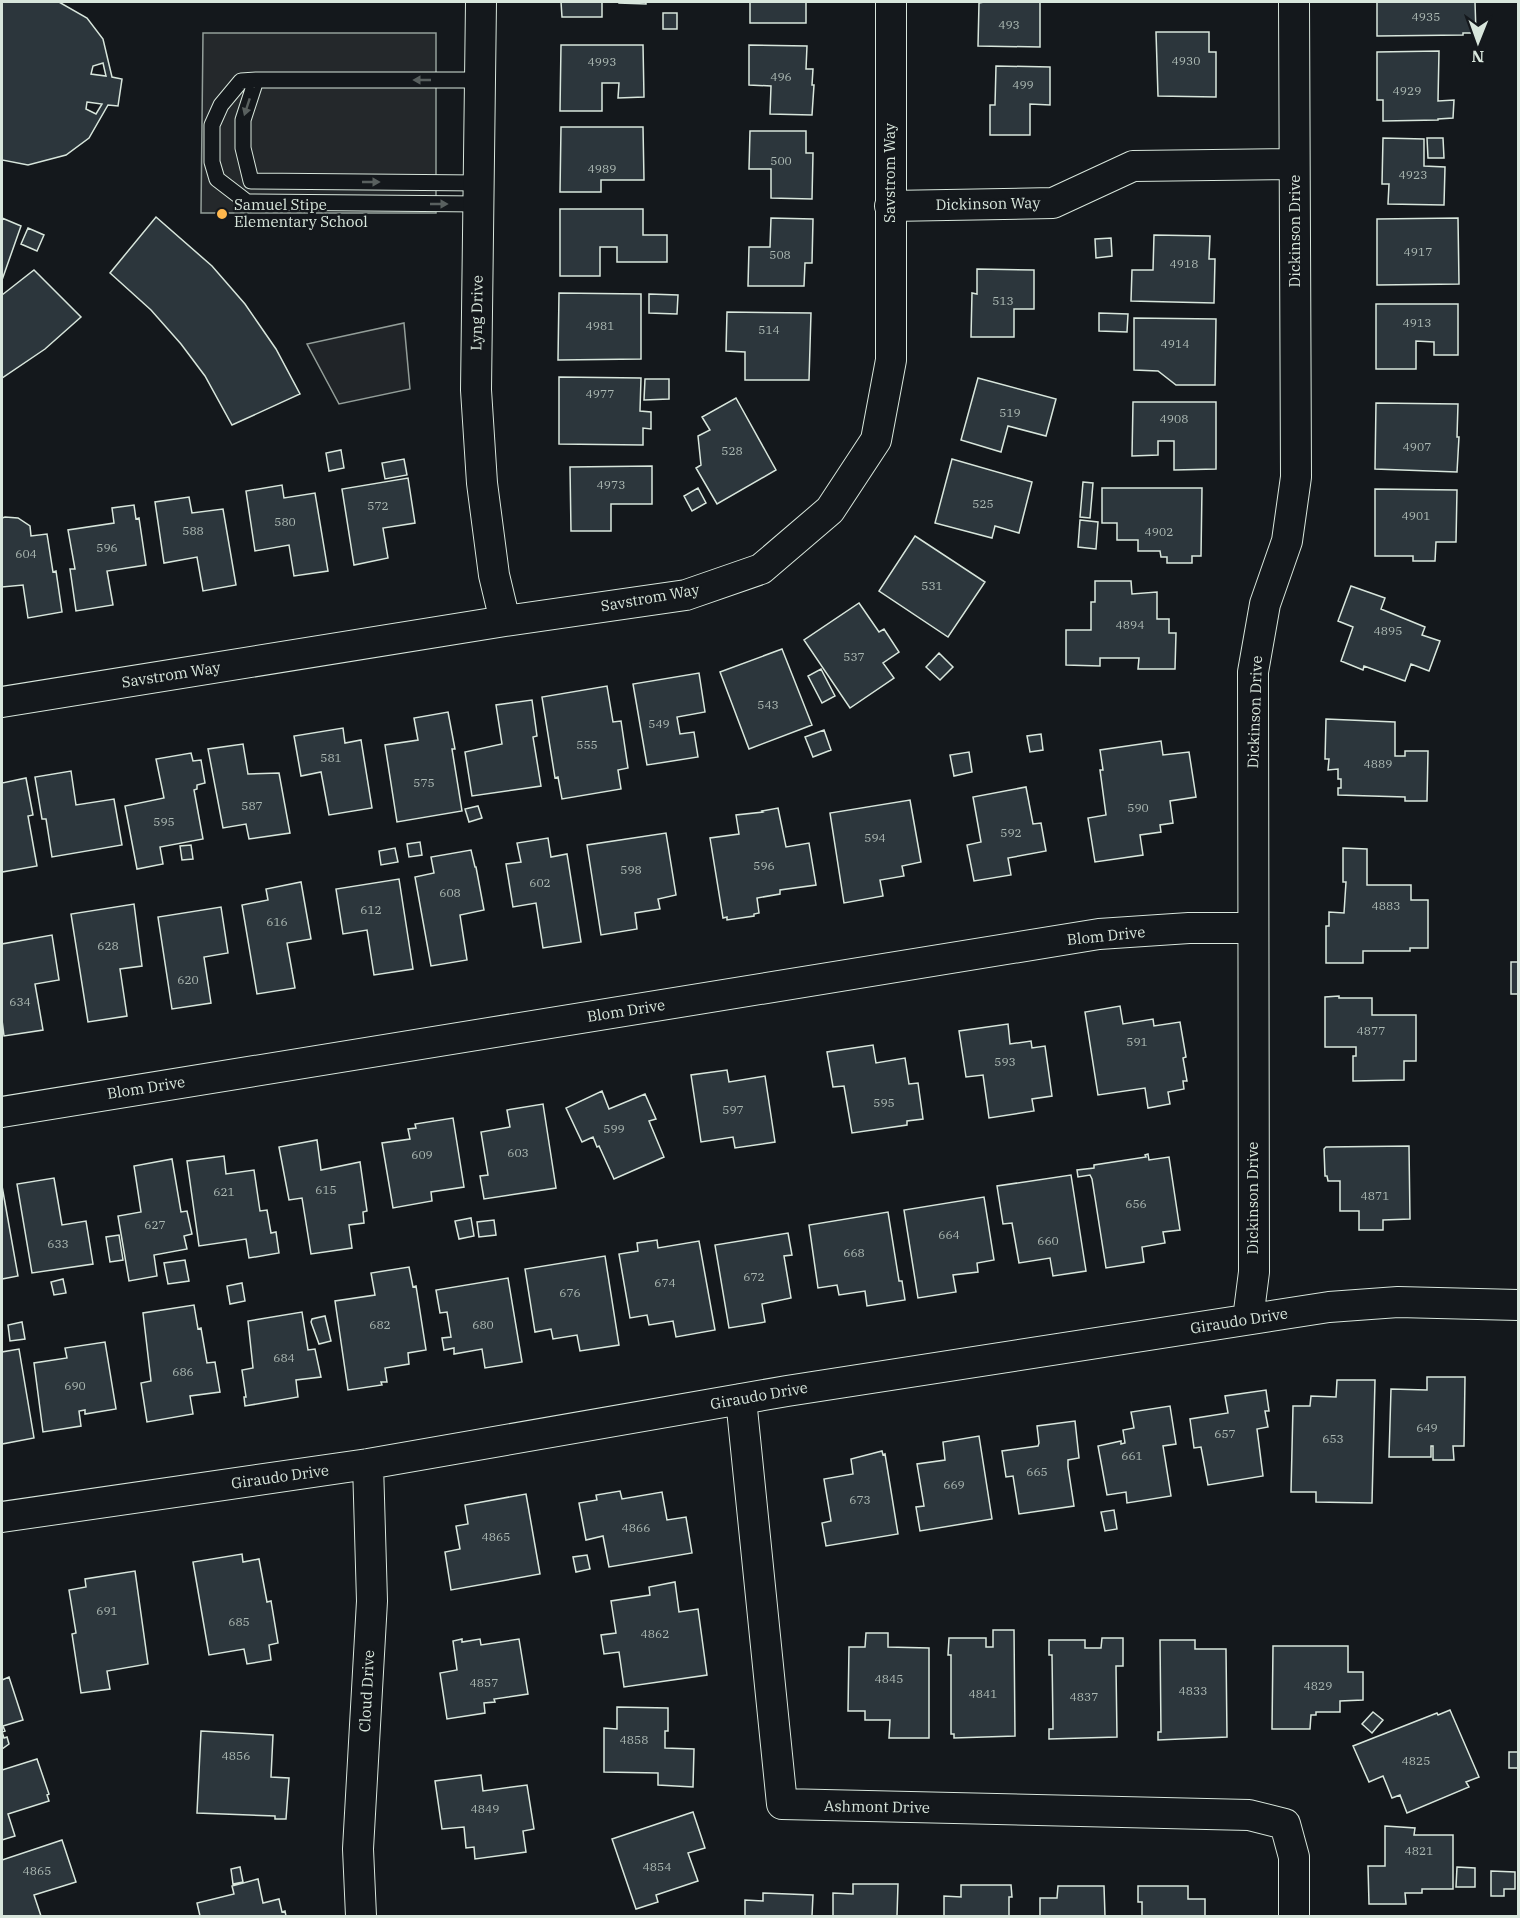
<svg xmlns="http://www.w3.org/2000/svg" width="1520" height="1918" font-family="'IBM Plex Serif',serif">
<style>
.green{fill:#202428;stroke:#939e99;stroke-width:1.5}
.parking{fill:#24282b;stroke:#939e99;stroke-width:1.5}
.building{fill:#2c363c;stroke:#d8e6dc;stroke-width:1.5;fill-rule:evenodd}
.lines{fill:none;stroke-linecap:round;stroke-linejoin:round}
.lane-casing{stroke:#d8e6dc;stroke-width:17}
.street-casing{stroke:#d8e6dc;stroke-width:32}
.lane{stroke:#14181c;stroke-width:15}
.street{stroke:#14181c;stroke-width:30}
.oneway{fill:#59605f}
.poi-dot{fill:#ffb74d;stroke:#14181c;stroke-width:2}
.labels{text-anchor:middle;stroke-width:4.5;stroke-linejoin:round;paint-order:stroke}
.number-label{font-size:12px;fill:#adbab4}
.street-label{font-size:15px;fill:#d8e6dc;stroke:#14181c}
.poi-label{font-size:15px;fill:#d8e6dc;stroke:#14181c;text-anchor:start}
</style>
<rect width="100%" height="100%" fill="#14181c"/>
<!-- green -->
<path class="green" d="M404,323L410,389L339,404L307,344Z"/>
<!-- parking -->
<path class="parking" d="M203,33H436V213H201Z"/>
<!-- building -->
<path class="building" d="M2,2H59L87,18L103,39L112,77L122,79L118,106L108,105L89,138L66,155L28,165L2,160ZM103,63L106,76L91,74L93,66ZM87,102L102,104L96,114L86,109Z
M561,2H602V17H562Z
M619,2H646V4L619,3Z
M750,2H806V23H750Z
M984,2H1040V47L978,46L979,3Z
M1377,2H1475L1476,33H1463V35L1377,36Z
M663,13H677V29H663Z
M1156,32H1209V52H1216V97L1158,96Z
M561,45H643L644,97L618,98L619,83H602V111H560Z
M749,45L807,46L806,69H813L812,85H814L812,115L770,114L771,86L749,85Z
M1439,51L1438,101L1454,100L1453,118L1438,119V120L1383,121V100H1377V52Z
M996,66L1050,67V105L1030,104V135H990V105H995Z
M561,127H643L644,180H601V192H560Z
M750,131H806V153H813L812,199L771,198V169H749Z
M1383,138L1424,139V166L1445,167L1444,205L1388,204L1389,184H1382Z
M1427,138H1443L1444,158H1428Z
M560,209H643V235H667V262H617V247H600V276H560Z
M156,217L212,266L245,304L276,349L300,394L232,425L205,376L181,344L151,310L110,273Z
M2,218L21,226L2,280Z
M771,218L813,219L812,263H805L804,286H748L749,247H770Z
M1458,218L1459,284L1377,285V219Z
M28,228L44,235L37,251L21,244Z
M1154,235L1210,236L1209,259H1215L1214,303L1131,301L1132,270H1153Z
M1111,238L1112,256L1096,258L1095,239Z
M977,269L1034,270V309H1014V337H971L972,293L977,294Z
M34,270L81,317L45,349L2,378V295Z
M559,293L641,294V359L558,360Z
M649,294L678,295L677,314L649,313Z
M1376,304H1458V355H1434V342L1416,341V369H1376Z
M727,312L811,313L809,380H745V352L726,351Z
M1099,313L1128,314L1127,332L1099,331Z
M1134,318L1216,319L1215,385H1176L1158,371L1134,370Z
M559,377L641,378L640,411L651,412V429L643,428V445L559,444Z
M978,378L1056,399L1046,436L1008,426L1001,452L961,440Z
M645,379H669V399L644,400Z
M736,398L776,470L717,504L696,468L701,465L698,436L710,430L702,417Z
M1133,402H1216V469L1174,470V441H1158V455L1132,456Z
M1376,403L1458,404L1457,437H1459L1457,472L1375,469Z
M341,450L344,468L329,471L326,453Z
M404,459L407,475L385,479L382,463Z
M952,459L1032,482L1019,533L995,526L992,538L935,523Z
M652,466V504H611V531H571L570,467Z
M408,478L415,523L383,528L388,558L354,565L342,489Z
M1083,482L1093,483L1090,518L1080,517Z
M282,485L284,498L315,493L328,571L294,576L289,545L255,551L246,491Z
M698,488L706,503L692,511L684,496Z
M1102,488H1202L1201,556H1192V563H1167V557H1161L1160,551H1138V540H1117V523H1102Z
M1375,489L1457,490L1456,542H1436L1435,561H1413V556H1375Z
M189,497L192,513L223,509L236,585L203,591L197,557L164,563L155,502Z
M134,505L136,519L139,518L146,565L107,571L113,605L76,611L70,569H75L68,530L114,523L112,508Z
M5,517L18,518L30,526L31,536L47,534L53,572L56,571L62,612L28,618L23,585L2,587V518Z
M1080,520L1098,522L1096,549L1078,547Z
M915,536L985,582L948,637L879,591Z
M1095,581H1131L1132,594L1157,592V619H1169V633H1176L1175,669H1138L1139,658H1100V666L1066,665V630H1091V602H1095Z
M1351,586L1385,598L1381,609L1425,627L1422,635L1440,641L1429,671L1411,664L1405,681L1364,666L1363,670L1341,661L1353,627L1338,621Z
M859,603L879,632L884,629L899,652L883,663L894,678L850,708L804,640Z
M782,649L812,725L749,749L720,672Z
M939,653L953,667L940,680L926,667Z
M821,669L835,696L822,703L808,676Z
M699,673L705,712L677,717L680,734L694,732L698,757L647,765L633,684Z
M607,686L613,722L621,721L628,768L618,770L621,789L562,799L558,777L555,778L542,697Z
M532,700L537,736L533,737L541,786L472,796L465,752L502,744L496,705Z
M448,712L455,749H452L462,811L397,822L385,745L418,740L414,718Z
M1326,719L1395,722V756H1405V751H1428L1427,801H1405V797L1338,795V788H1341V779H1338V769L1328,770L1329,759H1325Z
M343,728L345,743L361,740L372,808L329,815L321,772L301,776L294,736Z
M824,730L831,750L813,757L805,737Z
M1041,734L1043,750L1030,752L1027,736Z
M1161,741L1163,755L1189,752L1196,797L1170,801L1173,823L1160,825L1161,832L1140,835L1143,855L1095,862L1088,818L1106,815L1100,770H1103L1100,750Z
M243,744L248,774L279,773L290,833L249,839L246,824L223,828L208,749Z
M969,752L972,772L954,776L950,755Z
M191,753L193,761L201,760L205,783L197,785V789L194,790L203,839L160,847L163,864L137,869L125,806L164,798L156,759Z
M71,771L76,805L114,799L122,845L52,857L46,819H42L35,777Z
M26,778L33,815L28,816L37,866L2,872V783Z
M1026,787L1033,824L1041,823L1046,851L1008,858L1011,875L974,881L967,845L981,842L973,797Z
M910,800L921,862L902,866L904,876L880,880L883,896L844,903L830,813Z
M478,806L482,818L469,822L465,809Z
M778,808L786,847L809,843L816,885L780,890V894L757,898L759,913L754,914V916L727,920V917L723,918L710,838L739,834L736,815L763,812L762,811Z
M666,833L676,895L658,899L660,909L635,913L637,929L601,935L587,845Z
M548,838L551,857L567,854L581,942L543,948L536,903L513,907L506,864L521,862L517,843Z
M420,842L422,855L409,857L407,844Z
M191,845L193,859L182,860L180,846Z
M395,848L398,862L381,865L379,851Z
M1343,848L1367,849V885H1411V900H1428V948H1410V951H1363V963H1326V926H1329V912L1344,913L1346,882H1343Z
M471,850L475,867H476L484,910L460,915L467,960L431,966L415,877L434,873L431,857Z
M399,879L413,969L374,975L367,930L343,934L336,889Z
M301,882L311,939L287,943L295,988L257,994L242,905L268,900L266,889Z
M134,904L142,966L120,969L127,1016L88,1022L71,914Z
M221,907L228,953L204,957L211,1003L172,1009L158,917Z
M52,935L59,980L35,984L43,1030L4,1036L2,1020V944Z
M1511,962H1518V994H1511Z
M1339,996V998H1372V1015H1416V1061H1404V1080L1353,1081V1056H1356V1047H1325V997Z
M1120,1006L1123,1024L1153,1019L1154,1026L1180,1022L1186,1057L1183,1058L1187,1081H1183L1184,1089L1168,1092L1170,1104L1148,1108L1145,1088L1098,1095L1085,1012Z
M1008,1024L1010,1044L1031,1041L1032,1048L1045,1046L1052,1096L1032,1099L1034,1111L989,1118L983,1075L966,1077L959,1031Z
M873,1045L876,1063L905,1058L909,1084L918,1083L923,1119L907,1121V1125L852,1133L844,1086L833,1087L827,1052Z
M727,1070L729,1082L765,1076L775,1142L735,1148L733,1137L701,1142L691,1075Z
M602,1091L609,1109L645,1094L656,1119L649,1121L664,1157L614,1179L599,1146L597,1147L593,1137L582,1142L566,1108Z
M543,1104L556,1188L484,1199L480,1176L488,1175L481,1132L510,1127L507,1110Z
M453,1118L464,1187L431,1192L432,1201L393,1208L382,1143L410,1139L408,1129L416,1128L415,1124Z
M317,1140L321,1170L360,1162L367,1211L363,1212L364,1223L349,1225L352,1248L311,1254L302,1198L289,1200L279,1147Z
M1409,1146L1410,1219L1383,1220V1230H1359V1211H1340V1181H1328L1327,1176H1325L1324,1149L1326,1147Z
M1148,1154L1149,1160L1169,1157L1180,1230L1163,1232L1165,1243L1142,1247L1144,1262L1106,1268L1092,1179L1090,1175L1078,1177L1077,1170L1094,1168V1165L1146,1157L1145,1155Z
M224,1156L226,1174L254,1170L260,1211L267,1210L271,1233L276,1232L279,1253L249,1258L246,1239L199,1246L187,1161Z
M172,1159L181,1212L187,1211L192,1234L184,1236L187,1249L154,1255L157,1276L129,1281L118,1216L141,1212L134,1166Z
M1071,1175L1086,1271L1053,1276L1050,1258L1019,1263L1012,1223L1003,1224L997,1186Z
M54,1178L62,1225L86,1221L93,1264L32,1273L17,1184Z
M2,1186L18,1276L2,1279Z
M984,1197L994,1260L977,1263L978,1272L953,1275L956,1292L918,1298L904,1210Z
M888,1212L899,1281H902L905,1300L867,1306L865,1291L839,1295L837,1285L818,1288L809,1225Z
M471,1218L474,1236L459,1239L455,1221Z
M494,1220L496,1235L479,1237L477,1222Z
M788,1233L792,1255L784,1256L791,1298L762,1304L765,1322L729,1328L715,1245Z
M119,1235L123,1260L110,1262L106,1237Z
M657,1240L658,1248L699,1241L715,1330L676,1337L673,1321L649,1325L647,1315L630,1318L619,1254L638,1251L637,1243Z
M605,1256L619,1345L580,1351L577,1335L553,1339L551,1329L535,1332L525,1269Z
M185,1260L189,1281L168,1284L164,1263Z
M409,1267L413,1287L416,1286L426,1350L408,1353L409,1364L385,1368L387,1382H381L382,1385L348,1390L335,1301L375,1295L371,1273Z
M508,1278L522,1362L485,1368L482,1349L454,1354V1348L444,1350L442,1338L451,1337L447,1312L440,1313L436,1290Z
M63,1279L66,1293L54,1295L51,1282Z
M242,1283L245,1301L230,1304L227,1286Z
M194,1305L198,1329L201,1328L207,1363L215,1362L220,1392L190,1396L193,1414L147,1422L141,1383L151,1381L143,1313Z
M302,1312L308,1350L315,1349L321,1377L296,1380L298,1397L245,1406L244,1397H246L242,1370L253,1368L248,1321Z
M325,1316L331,1341L319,1344L311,1322L312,1319Z
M22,1322L25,1339L10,1341L8,1325Z
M105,1342L116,1409L85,1414V1410L79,1411L81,1426L43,1432L34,1363L67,1358L65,1348Z
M19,1349L34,1438L2,1444V1352Z
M1427,1377H1465L1464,1446H1453L1454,1460H1433V1446H1431V1457H1389L1391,1389L1427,1390Z
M1337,1380H1375L1372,1503L1316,1502V1492H1291L1293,1406H1310L1311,1396L1336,1397Z
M1266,1390L1269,1411H1265L1268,1427L1257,1429L1263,1476L1208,1485L1201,1447L1194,1448L1190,1419L1228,1413L1225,1396Z
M1170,1406L1176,1444L1163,1446L1171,1496L1127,1503L1126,1492L1107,1495L1098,1446L1121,1441V1444L1125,1443L1123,1430L1134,1428L1131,1412Z
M1075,1421L1079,1458L1068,1460V1467L1074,1506L1019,1514L1013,1476L1006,1477L1002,1451L1038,1446L1039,1443L1037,1426Z
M979,1436L992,1519L920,1531L916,1507L924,1506L917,1464L945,1460L943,1442Z
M882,1451L883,1455L885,1454L898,1534L826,1546L822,1523L831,1521L824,1479L853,1474L851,1459Z
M620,1491L622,1499L662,1492L667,1520L686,1517L692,1553L609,1567L603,1536L586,1540L579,1503L597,1500L596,1495Z
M526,1494L540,1574L451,1590L445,1552L460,1549L456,1526L468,1524L465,1505Z
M1114,1510L1117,1529L1105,1531L1101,1512Z
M242,1554L243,1562L259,1559L267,1602L271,1601L278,1643L269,1645L271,1660L247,1664L244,1649L209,1655L193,1562Z
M587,1555L590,1569L576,1572L573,1557Z
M135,1571L148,1664L107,1671L110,1689L81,1693L72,1634L76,1633L69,1590L86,1587L85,1579Z
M675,1582L679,1612L698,1609L707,1675L624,1687L619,1652L604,1654L601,1635L616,1633L611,1601L650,1595L649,1587Z
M993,1630H1014L1015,1736L954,1738V1734H951V1655H948L949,1638H986V1647H993Z
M866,1633H888V1647L929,1648V1738H889L890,1720H865V1711H848L849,1647H865Z
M1102,1638H1123V1666H1116L1117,1737L1049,1739V1729H1053L1052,1655H1049V1640H1085V1648H1101Z
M462,1639V1642L480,1639L481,1645L519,1639L528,1694L494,1699L495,1702L484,1703L485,1713L447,1719L440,1673L457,1670L453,1641Z
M1160,1640H1195V1649H1226L1227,1737L1158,1740V1732H1161Z
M1273,1646H1348V1672H1363V1700L1340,1701V1712H1316V1715H1311L1310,1729H1272Z
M9,1677L23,1720L3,1726L5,1731L2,1732L4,1738L7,1737L9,1744L2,1749V1680Z
M617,1707L668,1708V1731H665V1748L694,1749L693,1787L658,1785V1773L604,1772V1728L617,1729Z
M1450,1710L1479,1777L1466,1782L1469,1787L1407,1813L1400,1795L1392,1798L1383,1776L1369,1782L1353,1746L1437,1713L1438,1715Z
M1373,1712L1383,1720L1372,1733L1362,1724Z
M201,1731L273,1735L271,1777L289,1778L286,1819H275V1816L197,1813Z
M1509,1752H1518V1768H1509Z
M37,1759L49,1794L47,1795L49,1801L8,1814L15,1836L2,1840V1770Z
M481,1775L483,1791L527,1785L534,1829L523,1831L526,1852L475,1859L474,1847L466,1848L464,1827L442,1829L435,1781Z
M693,1812L705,1848L688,1853L698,1881L656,1895L658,1902L636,1909L612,1839Z
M1385,1826L1415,1828L1414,1835H1453V1889H1422V1893H1405L1406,1904H1369L1368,1866H1385Z
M62,1840L76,1882L34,1895L41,1916H2V1860Z
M240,1867L243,1882L233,1884L231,1869Z
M1457,1867L1475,1868V1887H1456Z
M1491,1871L1515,1872V1889H1504V1896H1491Z
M258,1879L263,1903L279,1899L282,1912L285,1911L286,1916H200L197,1903L234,1894L232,1886Z
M853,1884H898L897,1916H833V1893L853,1894Z
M961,1885H1011L1012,1897H1009V1916H944V1896L961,1897Z
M1058,1886H1104L1105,1916H1040V1898H1057Z
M1138,1886H1188V1899H1205V1916H1142V1902H1138Z
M763,1893L813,1895L812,1916H745V1900L763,1901Z"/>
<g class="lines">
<!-- lane casing -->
<g class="lane-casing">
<path id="lane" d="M256,80L241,81L221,105L212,125V162L217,179L247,202L479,204
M479,183L251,181L243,148V120L256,80H481"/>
</g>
<!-- street casing -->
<g class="street-casing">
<path id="street" d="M481,2L476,390L482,483L494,575L505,621
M890,206L1053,203L1133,166L1294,164
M2,702L505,621L686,595L761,569L830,510L876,440L891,360V2
M2,1112L1099,934L1189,928H1252
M1248,1319L1254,1272L1253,672L1265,604L1287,541L1296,477L1294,2
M741,1399L782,1804L1249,1815L1285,1824L1294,1857V1916
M2,1517L368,1464L787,1391L1329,1307L1398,1302L1518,1305
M361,1916L358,1849L372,1601L368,1464"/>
</g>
<!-- lane -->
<use href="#lane" class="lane"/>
<!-- street -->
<use href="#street" class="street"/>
</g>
<!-- one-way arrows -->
<defs><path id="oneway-solid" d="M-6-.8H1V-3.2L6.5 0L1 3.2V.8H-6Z" transform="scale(1.5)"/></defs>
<g class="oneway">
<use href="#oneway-solid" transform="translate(422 80) rotate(-180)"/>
<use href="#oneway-solid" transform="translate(247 107) rotate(108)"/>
<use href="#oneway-solid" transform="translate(371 182)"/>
<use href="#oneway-solid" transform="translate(439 204)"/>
</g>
<!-- markers -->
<circle class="poi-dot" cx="222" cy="214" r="6"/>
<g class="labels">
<!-- number labels -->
<g class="number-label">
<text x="1426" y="21">4935</text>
<text x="1009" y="29">493</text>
<text x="1186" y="65">4930</text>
<text x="602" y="66">4993</text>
<text x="781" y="81">496</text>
<text x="1023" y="89">499</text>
<text x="1407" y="95">4929</text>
<text x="781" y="165">500</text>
<text x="602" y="173">4989</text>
<text x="1413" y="179">4923</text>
<text x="1418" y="256">4917</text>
<text x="780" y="259">508</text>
<text x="1184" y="268">4918</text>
<text x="1003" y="305">513</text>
<text x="1417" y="327">4913</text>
<text x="600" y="330">4981</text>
<text x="769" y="334">514</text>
<text x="1175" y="348">4914</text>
<text x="600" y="398">4977</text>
<text x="1010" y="417">519</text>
<text x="1174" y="423">4908</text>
<text x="1417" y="451">4907</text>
<text x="732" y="455">528</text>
<text x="611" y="489">4973</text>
<text x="983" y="508">525</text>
<text x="378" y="510">572</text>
<text x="1416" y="520">4901</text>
<text x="285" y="526">580</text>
<text x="193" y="535">588</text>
<text x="1159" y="536">4902</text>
<text x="107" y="552">596</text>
<text x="26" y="558">604</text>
<text x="932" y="590">531</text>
<text x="1130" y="629">4894</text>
<text x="1388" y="635">4895</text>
<text x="854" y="661">537</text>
<text x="768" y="709">543</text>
<text x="659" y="728">549</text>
<text x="587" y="749">555</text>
<text x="331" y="762">581</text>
<text x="1378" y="768">4889</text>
<text x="424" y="787">575</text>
<text x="252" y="810">587</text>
<text x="1138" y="812">590</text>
<text x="164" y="826">595</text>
<text x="1011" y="837">592</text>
<text x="875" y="842">594</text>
<text x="764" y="870">596</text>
<text x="631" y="874">598</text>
<text x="540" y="887">602</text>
<text x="450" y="897">608</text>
<text x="1386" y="910">4883</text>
<text x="371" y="914">612</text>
<text x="277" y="926">616</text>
<text x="108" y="950">628</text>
<text x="188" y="984">620</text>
<text x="20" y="1006">634</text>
<text x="1371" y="1035">4877</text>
<text x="1137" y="1046">591</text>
<text x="1005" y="1066">593</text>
<text x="884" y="1107">595</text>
<text x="733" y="1114">597</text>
<text x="614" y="1133">599</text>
<text x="518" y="1157">603</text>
<text x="422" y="1159">609</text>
<text x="326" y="1194">615</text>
<text x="224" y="1196">621</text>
<text x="1375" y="1200">4871</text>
<text x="1136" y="1208">656</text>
<text x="155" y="1229">627</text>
<text x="949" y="1239">664</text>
<text x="1048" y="1245">660</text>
<text x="58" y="1248">633</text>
<text x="854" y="1257">668</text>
<text x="754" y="1281">672</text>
<text x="665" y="1287">674</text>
<text x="570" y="1297">676</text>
<text x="380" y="1329">682</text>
<text x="483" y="1329">680</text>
<text x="284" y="1362">684</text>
<text x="183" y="1376">686</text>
<text x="75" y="1390">690</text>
<text x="1427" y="1432">649</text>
<text x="1225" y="1438">657</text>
<text x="1333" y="1443">653</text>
<text x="1132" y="1460">661</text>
<text x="1037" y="1476">665</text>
<text x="954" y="1489">669</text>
<text x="860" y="1504">673</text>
<text x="636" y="1532">4866</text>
<text x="496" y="1541">4865</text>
<text x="107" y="1615">691</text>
<text x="239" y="1626">685</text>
<text x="655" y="1638">4862</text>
<text x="889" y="1683">4845</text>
<text x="484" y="1687">4857</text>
<text x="1318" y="1690">4829</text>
<text x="1193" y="1695">4833</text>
<text x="983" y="1698">4841</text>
<text x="1084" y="1701">4837</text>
<text x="634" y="1744">4858</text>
<text x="236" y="1760">4856</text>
<text x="1416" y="1765">4825</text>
<text x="485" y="1813">4849</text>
<text x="1419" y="1855">4821</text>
<text x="657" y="1871">4854</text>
<text x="37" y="1875">4865</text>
</g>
<!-- street labels -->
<g class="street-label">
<text transform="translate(890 173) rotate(-90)" y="5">Savstrom Way</text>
<text transform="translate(988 204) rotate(-1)" y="5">Dickinson Way</text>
<text transform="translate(1295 231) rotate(-90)" y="5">Dickinson Drive</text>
<text transform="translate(477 313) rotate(-89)" y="5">Lyng Drive</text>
<text transform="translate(650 598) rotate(-10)" y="5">Savstrom Way</text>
<text transform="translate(171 675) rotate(-9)" y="5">Savstrom Way</text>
<text transform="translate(1255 712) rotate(-88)" y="5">Dickinson Drive</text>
<text transform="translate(1106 936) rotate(-6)" y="5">Blom Drive</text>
<text transform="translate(626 1011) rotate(-9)" y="5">Blom Drive</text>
<text transform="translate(146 1088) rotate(-9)" y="5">Blom Drive</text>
<text transform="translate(1253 1198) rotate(-90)" y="5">Dickinson Drive</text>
<text transform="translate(1239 1321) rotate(-9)" y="5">Giraudo Drive</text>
<text transform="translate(759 1396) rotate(-10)" y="5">Giraudo Drive</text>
<text transform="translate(280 1477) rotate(-8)" y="5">Giraudo Drive</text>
<text transform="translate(367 1691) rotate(-87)" y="5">Cloud Drive</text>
<text transform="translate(877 1807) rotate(1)" y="5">Ashmont Drive</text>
</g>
<!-- poi labels -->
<g class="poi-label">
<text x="234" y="210">Samuel Stipe<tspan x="234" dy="17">Elementary School</tspan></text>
</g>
</g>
<!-- border -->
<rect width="1520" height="1918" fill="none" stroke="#d8e6dc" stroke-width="6"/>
<!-- north arrow -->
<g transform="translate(1478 42) rotate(181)" stroke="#14181c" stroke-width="4.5" paint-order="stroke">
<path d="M0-4.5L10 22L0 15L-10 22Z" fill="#d8e6dc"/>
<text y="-9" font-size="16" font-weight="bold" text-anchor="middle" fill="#d8e6dc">N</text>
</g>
</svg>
